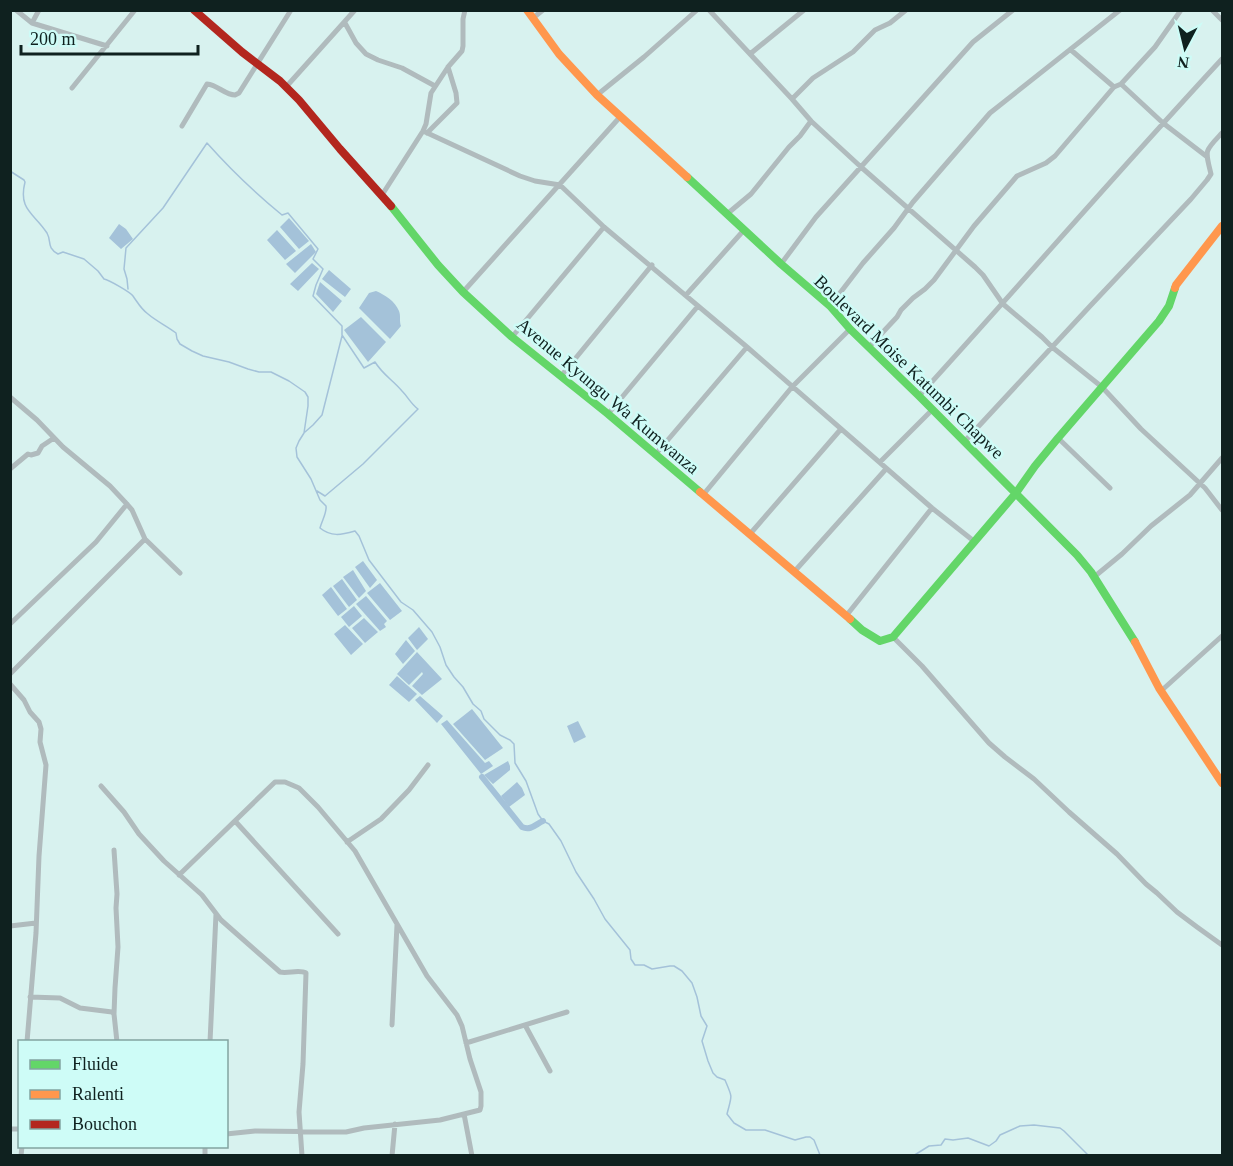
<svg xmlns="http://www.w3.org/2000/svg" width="1233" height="1166" font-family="Georgia,serif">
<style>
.water{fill:#a4c2d9}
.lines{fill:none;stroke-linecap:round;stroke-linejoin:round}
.stream{stroke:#a4c2d9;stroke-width:1.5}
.canal{stroke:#a4c2d9;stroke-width:6}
.street{stroke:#b0bbbd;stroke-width:5}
.fast{stroke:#63d668;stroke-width:8}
.slow{stroke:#ff974d;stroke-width:8}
.jam{stroke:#b3261e;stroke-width:8}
.labels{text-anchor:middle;stroke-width:5;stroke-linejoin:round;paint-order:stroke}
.street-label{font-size:18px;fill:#0f211f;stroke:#cefcf7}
</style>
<rect width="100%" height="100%" fill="#d8f2ef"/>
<!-- water -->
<path class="water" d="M289,218L309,241L299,249L280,227Z
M119,224L126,229L133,239L121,249L109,238Z
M277,230L296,251L285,260L267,240Z
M311,244L316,252L295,273L286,264Z
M312,263L319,269L298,291L290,284Z
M329,270L351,289L345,297L322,279Z
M320,282L342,301L333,312L316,294Z
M376,291C385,295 395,301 399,311C401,316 399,321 401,326L390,339L359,308L369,293Z
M361,317L386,342L368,362L344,330Z
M363,561L377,580L370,588L355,567Z
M353,570L366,591L359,598L343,577Z
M342,579L357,600L349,607L333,586Z
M380,583L402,611L390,620L367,593Z
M331,587L347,609L338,616L322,595Z
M366,596L387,621L384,624L386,627L380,631L356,604Z
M354,606L362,616L349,627L341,617Z
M364,618L378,632L365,643L352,628Z
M345,625L363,644L351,655L334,634Z
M419,627L428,639L417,650L408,638Z
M406,640L415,651L403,664L395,654Z
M417,652L442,679L422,695L412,686L423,674L422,672L409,685L397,674Z
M397,676L417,694L409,702L389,685Z
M420,696L443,716L437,723L415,700Z
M472,709L503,748L485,760L453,724Z
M447,720L485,763L489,761L493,766L481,774L441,724Z
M578,721L586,737L574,743L567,726Z
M508,761L510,766V770L493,784L484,775Z
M517,782L522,788L525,795L509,807L501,796Z"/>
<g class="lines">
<!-- stream -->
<path class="stream" d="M10,171L24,180L25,182C18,210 34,213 47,233C52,242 46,247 58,254L63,252L84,259L98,271L104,279C109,280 130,292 133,296C138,303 141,309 148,314C156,321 167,326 176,333L177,339L180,344L192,351L203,356L229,362L248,369L259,372H271L289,381L305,392L308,397V406L304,433L299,441L296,448L297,457L311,479L320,500L326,506C327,513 322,520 320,528C331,537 341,535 355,531L359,536L369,560L401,602L413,610L432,632L440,647L446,665L454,677L463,687L473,704L481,711L484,719L500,735L510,740L514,744L515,763L526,781L538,814L543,821L549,824L561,841L576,872L594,899L605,919L630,950L631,959L635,965H644L652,969L670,966H674L682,971L692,983L697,997L701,1016L707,1026L702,1041L708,1061L713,1073L717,1077L725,1080C733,1099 732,1094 727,1114L734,1123L746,1130H765L795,1140L806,1137H810L814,1140L820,1155L824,1156
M128,289L127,279L124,269L126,248L163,208L207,143C231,170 254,192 282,215L288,213L318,249L313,259L323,269L316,285L313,296L342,326V335L364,368L375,362C383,375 393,380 402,391C408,397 411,404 418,409L363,464L325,496L317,491
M305,432L313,425L322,415L342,336
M888,1156H897
M913,1156L929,1146L941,1145L945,1139L953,1140L968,1138L989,1146L996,1141L1000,1135L1020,1126L1034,1125L1060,1128L1064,1131L1089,1156"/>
<!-- canal -->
<path class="canal" d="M482,777L522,827C531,831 536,824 543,821"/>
<!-- street -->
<path class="street" d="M16,10L32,23L107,46
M709,10L792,99
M1212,10L1222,20
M533,18L543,10
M32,23L39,10
M345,23L356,43L366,54L378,60L402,68L435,86
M1071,50L1114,87
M750,54L804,10
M1121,84L1163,123L1206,156
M286,87L355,10
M72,88L135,10
M597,95L644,57L697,10
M811,121L861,167L975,267L983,275L1003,304L1042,337L1052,347L1102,387L1141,429L1205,488L1222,510
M182,126L207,84C218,85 225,95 235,95L239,93L291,10
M423,131L520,176L535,181L560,185L604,227L747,347L932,508L975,542
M427,133L457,103L456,93L448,67
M382,195L423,131L426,124L431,93L448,67L462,51L463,46V19L465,10
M727,214L751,194L789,147L800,136L811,121L792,99L813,78L853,52L875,30L890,23L906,10
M781,264L816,217L973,42L1013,10
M463,292L620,117
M686,295L744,230
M830,306L863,263L894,228L913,202L990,113L1120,10
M512,337L604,227
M869,347L897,317L901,310L913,298L925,289L934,280L974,226L1017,176L1046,163L1055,156L1114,87L1121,84L1155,47L1181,10
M561,376L652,265
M919,396C1021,284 1119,170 1222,59
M10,397L37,420L63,447L110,486L125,502L132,510L145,539L180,573
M608,414L698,306
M1058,438L1110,488
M964,442L1091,305L1191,199L1207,180L1211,174C1205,149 1204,152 1222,133
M655,455L747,347
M880,462L932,410
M10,469L28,454L31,455L38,453L42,446L54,438
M703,495L792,387L850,329
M750,534L841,429
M794,572L886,469
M1094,577L1122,554L1151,526L1190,495L1222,458
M846,616L932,508
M10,624L96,542L127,504
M893,637L922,666L989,743L1005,757L1034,779L1069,812L1117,854L1146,884L1157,893L1177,912L1197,927L1222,945
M10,674L145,539
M10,684L24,700L30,712L39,722L41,729L40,742L46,765L39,856L36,933L27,1042
M1161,691L1222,636
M101,786L124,812L139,834L164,861L202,895L221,920L280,972C288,974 299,969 306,973L303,1064L299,1112L302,1156
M235,821L338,934
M347,842L381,819L409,790L428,765
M114,850L117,894L116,908L118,947L115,988L114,1014
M179,875L275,782H285L299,788L318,807L355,851L427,976L457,1015L462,1026L470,1059L481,1092V1106L480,1110L440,1120L364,1128L346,1132L255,1131L226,1134
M10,926L36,923
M30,997L60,998L80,1008L112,1012L114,1014L117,1042
M392,1025L397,925
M525,1025L550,1071
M210,1042L216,914
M466,1043L567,1012
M464,1114L472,1156
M10,1129H20
M21,1156L22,1146
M205,1156V1146
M392,1156L395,1124"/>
<!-- fast -->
<path class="fast" d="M687,177L781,264L830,306L850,329L919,396L1077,555L1091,572L1135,642
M391,206L438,265L463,292L512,337L608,414L700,492
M850,619L862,630L880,641L893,637L1016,493L1035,466L1058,438L1159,321L1169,306L1175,288"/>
<!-- slow -->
<path class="slow" d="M527,10L559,54L597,95L687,177
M1175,288L1176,285L1222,226
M700,492L850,619
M1135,642L1159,688L1222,783"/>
<!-- jam -->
<path class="jam" d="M194,10L242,52L280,81L299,100L340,149L391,206"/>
</g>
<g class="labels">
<!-- street labels -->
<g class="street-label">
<text transform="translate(909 367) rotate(44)" y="6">Boulevard Moise Katumbi Chapwe</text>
<text transform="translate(608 396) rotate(40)" y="6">Avenue Kyungu Wa Kumwanza</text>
</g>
</g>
<!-- border -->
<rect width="1233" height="1166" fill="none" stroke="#0f211f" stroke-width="24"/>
<!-- legend -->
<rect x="18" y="1040" width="210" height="108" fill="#cefcf7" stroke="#82a4a1" stroke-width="1.5"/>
<rect x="30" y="1060" width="30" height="9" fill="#63d668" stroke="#82a4a1" stroke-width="1.5"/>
<text x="72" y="1070" font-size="18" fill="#0f211f">Fluide</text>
<rect x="30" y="1090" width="30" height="9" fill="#ff974d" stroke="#82a4a1" stroke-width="1.5"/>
<text x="72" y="1100" font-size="18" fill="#0f211f">Ralenti</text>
<rect x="30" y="1120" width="30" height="9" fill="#b3261e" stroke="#82a4a1" stroke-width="1.5"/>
<text x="72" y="1130" font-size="18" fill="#0f211f">Bouchon</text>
<!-- north arrow -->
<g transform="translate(1185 48) rotate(187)" stroke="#cefcf7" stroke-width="4.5" paint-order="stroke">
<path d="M0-4.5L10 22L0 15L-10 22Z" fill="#0f211f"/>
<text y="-9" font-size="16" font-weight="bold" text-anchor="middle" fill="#0f211f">N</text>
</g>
<!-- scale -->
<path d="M21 45v9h177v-9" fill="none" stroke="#0f211f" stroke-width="3"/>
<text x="30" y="45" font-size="18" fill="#0f211f" stroke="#cefcf7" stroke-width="4.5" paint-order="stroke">200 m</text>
</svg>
